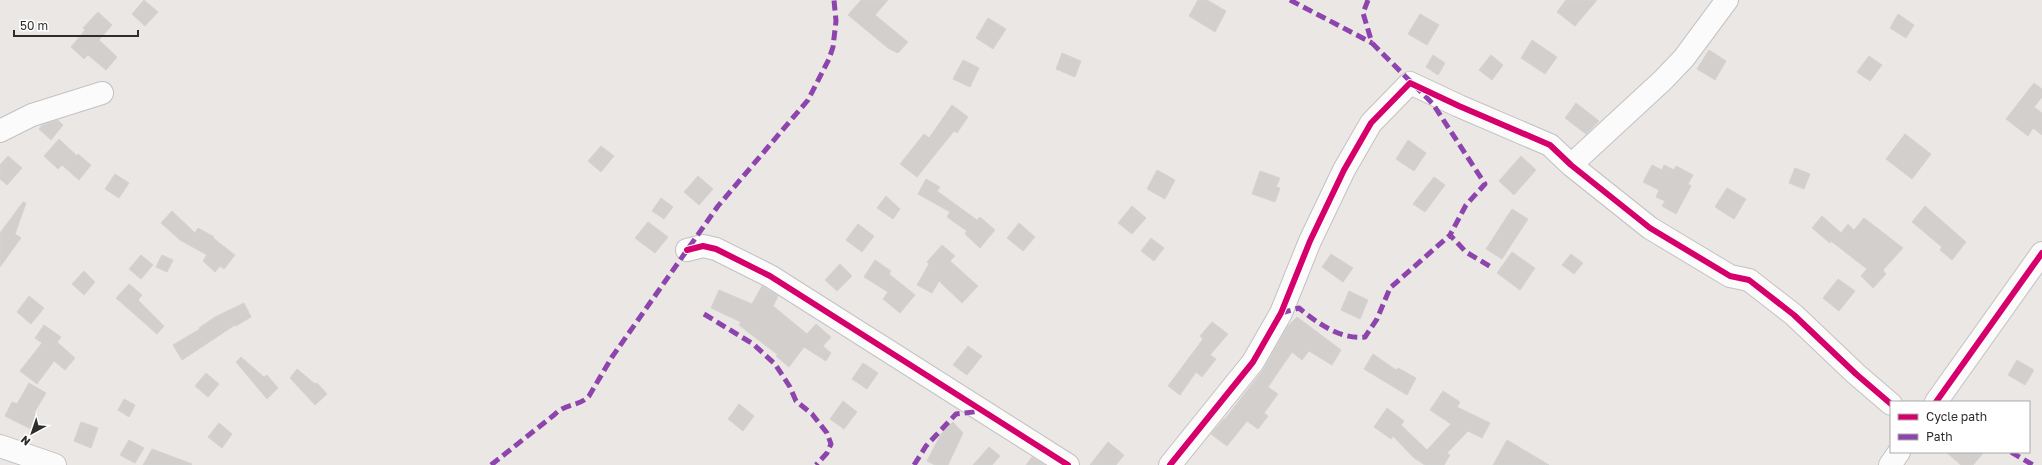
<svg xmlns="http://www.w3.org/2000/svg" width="2042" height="465" font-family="'Golos Text',sans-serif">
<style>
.building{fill:#d2cfcd;stroke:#d5d3d0}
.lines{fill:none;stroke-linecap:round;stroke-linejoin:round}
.minor-casing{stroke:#c3c2c2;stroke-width:24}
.minor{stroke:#fcfbfb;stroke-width:22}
.quiet{stroke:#8e44ad;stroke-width:5;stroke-dasharray:10 5;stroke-linecap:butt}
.cycleway-casing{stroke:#fff;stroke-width:8}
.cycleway{stroke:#d6006c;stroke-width:6}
</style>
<rect width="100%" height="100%" fill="#eae7e4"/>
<!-- building -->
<path class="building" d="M144,0L158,12L145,26L132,14Z
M861,0H888L875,15L908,42L898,53L888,48L848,15Z
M1198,0H1207L1226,11L1215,32L1189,16Z
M1566,0H1597L1575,26L1557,12Z
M98,12L112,25L99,40L117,57L106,70L88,55L84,59L71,47L85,30L83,28Z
M1420,14L1439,25L1427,45L1408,34Z
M1898,14L1914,25L1906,38L1890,28Z
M988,18L1006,29L993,49L976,38Z
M1532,40L1557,57L1545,74L1521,58Z
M1709,50L1726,61L1715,80L1697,69Z
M1062,53L1081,61L1075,77L1056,69Z
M1433,55L1445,63L1438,75L1426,67Z
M1491,55L1503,65L1492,80L1479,70Z
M1869,56L1882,65L1870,81L1857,72Z
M963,60L979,68L970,87L953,79Z
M2034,83L2042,89V97L2034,107L2042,113V135L2033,128L2028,136L2006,119Z
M1576,103L1599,121L1586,134L1565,118Z
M952,105L968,117L957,133L954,131L917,177L900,164L924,134L929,138Z
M58,120L63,125L51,140L39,129L42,125Z
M1905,134L1931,154L1912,179L1886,159Z
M59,139L77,156L78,154L91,165L79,180L62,165L58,169L44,156Z
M1408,140L1426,153L1414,171L1396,159Z
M601,146L614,156L601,172L588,161Z
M8,156L22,168L7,185L0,179V165Z
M1521,156L1536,170L1514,195L1499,181Z
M1652,165L1662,170L1664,165L1674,170L1676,166L1693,175L1688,184L1691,186L1676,214L1662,206L1665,201L1656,197L1659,190L1643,182Z
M1795,168L1810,174L1804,189L1789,183Z
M1157,170L1175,180L1165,199L1147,189Z
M1260,171L1280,178L1276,187L1280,188L1275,202L1252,194Z
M115,174L129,183L119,198L105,189Z
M698,176L713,189L699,205L684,192Z
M1434,177L1445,185L1425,212L1413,204Z
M926,179L940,187L937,191L977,220L980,217L995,230L980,248L965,234L967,231L947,217L950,212L918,194Z
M1727,188L1746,199L1734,219L1715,207Z
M886,196L900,209L893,219L877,208Z
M661,198L673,207L664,219L652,211Z
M23,202L26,203L15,234L21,238L0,267V233Z
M1132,206L1146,218L1132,234L1118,223Z
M1925,206L1966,242L1952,260L1940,250L1942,247L1912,222Z
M1512,209L1528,219L1502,259L1486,249Z
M172,211L195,233L198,228L214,237L213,238L235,255L224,269L220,266L215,272L203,261L207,255L180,240L161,223Z
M1822,216L1841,233L1848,224L1854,230L1864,218L1903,248L1883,270L1886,274L1873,288L1861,276L1867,269L1831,241L1830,243L1812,228Z
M648,222L668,237L655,253L635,238Z
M1019,223L1035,237L1023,251L1007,238Z
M858,224L874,236L862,252L846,240Z
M1151,238L1164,248L1154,261L1141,251Z
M942,245L955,256L950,261L978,286L962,303L939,281L932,293L917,285L929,264L927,262Z
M1512,252L1535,268L1520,290L1497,273Z
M1331,254L1353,268L1343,282L1322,267Z
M1571,254L1583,263L1574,274L1562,265Z
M141,255L153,265L141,279L129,269Z
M162,255L173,260L167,272L156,267Z
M875,260L891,271L889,274L915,295L900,313L883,299L888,292L864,277Z
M840,264L852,276L837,291L825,280Z
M84,271L95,282L84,295L72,284Z
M1838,279L1855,291L1839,311L1823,298Z
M129,284L142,295L138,300L164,326L157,334L116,298Z
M762,286L778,296L773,306L807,334L816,324L831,337L823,346L831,353L826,361L804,347L789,367L776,356L778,355L739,325L741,322L711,308L719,290L752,304Z
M1349,291L1368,300L1360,319L1341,310Z
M29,296L44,308L31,324L17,312Z
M244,303L251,317L236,326L235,325L182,360L173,345L200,329L199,328L215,317Z
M1297,317L1341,350L1332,365L1309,351L1302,360L1292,352L1268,387L1278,394L1264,413L1268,416L1258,429L1247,421L1227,446L1211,434L1224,419H1225L1263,370L1287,327Z
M1212,322L1228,334L1210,355L1216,359L1202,377L1196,372L1180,395L1168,386L1203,339L1200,336Z
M44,325L61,337L57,342L75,358L65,370L54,361L37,384L20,371L42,343L35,338Z
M968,346L982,356L967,375L953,365Z
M1373,354L1396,370L1398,368L1416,378L1407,395L1364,369Z
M241,357L264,377L267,375L278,388L267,399L236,362Z
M2017,360L2034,370L2025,385L2008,375Z
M863,363L878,373L867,389L852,379Z
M297,369L315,384L317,383L327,394L315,405L290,378Z
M206,373L219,384L208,397L195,386Z
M29,383L46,393L34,413L38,415L31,429L5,416L12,402L17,404Z
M1443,391L1460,402L1457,407L1490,423L1482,438L1468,431L1447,453L1450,455L1444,465H1425L1414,458L1393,436L1391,439L1374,427L1387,408L1404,421L1401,425L1427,450L1451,424L1430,410Z
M124,399L135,405L129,417L118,410Z
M843,401L857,412L844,429L830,419Z
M739,404L754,416L743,431L728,419Z
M81,422L98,428L91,448L74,441Z
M953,422L963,433L948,465H935L927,461L941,434Z
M219,423L232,434L222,448L208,437Z
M129,440L144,448L135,463L120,455Z
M1507,440L1549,465H1493Z
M1108,442L1124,455L1116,465H1090Z
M989,447L1000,456L992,465H973Z
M152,449L192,464L191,465H143Z
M1946,452H1984L1973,465H1961Z
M1032,457L1045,465H1026Z"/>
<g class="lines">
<!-- minor casing -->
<g class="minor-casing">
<path id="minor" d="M0,131L32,115L102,93
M1571,165L1663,80L1684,58L1727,0
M687,250L703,246L716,249L770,276L1068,465
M1936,402L2042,253
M0,446L55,465
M1170,465L1253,362L1281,313L1310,241L1344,170L1371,123L1410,83L1459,106L1550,145L1571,165L1650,228L1730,276L1749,280L1794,315L1856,374L1891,404
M1890,465L1899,452"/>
</g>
<!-- minor -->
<use href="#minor" class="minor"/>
<!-- quiet -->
<path class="quiet" d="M1290,0L1372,43
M1368,0L1363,13L1372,43L1433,104L1485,184L1466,205L1450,235L1466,252L1491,267
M1281,313L1299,308C1317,323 1341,340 1365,337L1377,319L1390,288L1450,235
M704,314L753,344L775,364L790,387L796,401L812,414L827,433L831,444L827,453L816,465
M2011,452L2033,465
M491,465L554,415C567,402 579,407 589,396L612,357L718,206L808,100L829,59L833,47L836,21L834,0
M914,465L926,446L956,414L982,411"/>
<!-- cycleway casing -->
<g class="cycleway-casing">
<path id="cycleway" d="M687,250L703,246L716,249L770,276L1068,465
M1936,402L2042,253
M1170,465L1253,362L1281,313L1310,241L1344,170L1371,123L1410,83L1459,106L1550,145L1571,165L1650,228L1730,276L1749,280L1794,315L1856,374L1891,404"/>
</g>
<!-- cycleway -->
<use href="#cycleway" class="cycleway"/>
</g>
<!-- legend -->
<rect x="1890" y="401" width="140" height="52" fill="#ffffff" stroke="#ababab"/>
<rect x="1898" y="414" width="20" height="6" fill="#d6006c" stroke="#ababab"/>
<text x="1926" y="421" font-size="12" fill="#2d2d2d">Cycle path</text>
<rect x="1898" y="434" width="20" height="6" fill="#8e44ad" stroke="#ababab"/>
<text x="1926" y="441" font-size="12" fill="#2d2d2d">Path</text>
<!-- north arrow -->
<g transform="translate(32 433) rotate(220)" stroke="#ffffff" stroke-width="3" paint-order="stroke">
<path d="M0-3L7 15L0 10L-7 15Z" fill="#2d2d2d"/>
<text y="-6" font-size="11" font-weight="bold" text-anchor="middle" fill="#2d2d2d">N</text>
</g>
<!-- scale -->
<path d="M14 30v6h124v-6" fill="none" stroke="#2d2d2d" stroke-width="2"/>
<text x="20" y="30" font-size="12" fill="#2d2d2d" stroke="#ffffff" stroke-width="3" paint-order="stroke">50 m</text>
</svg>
